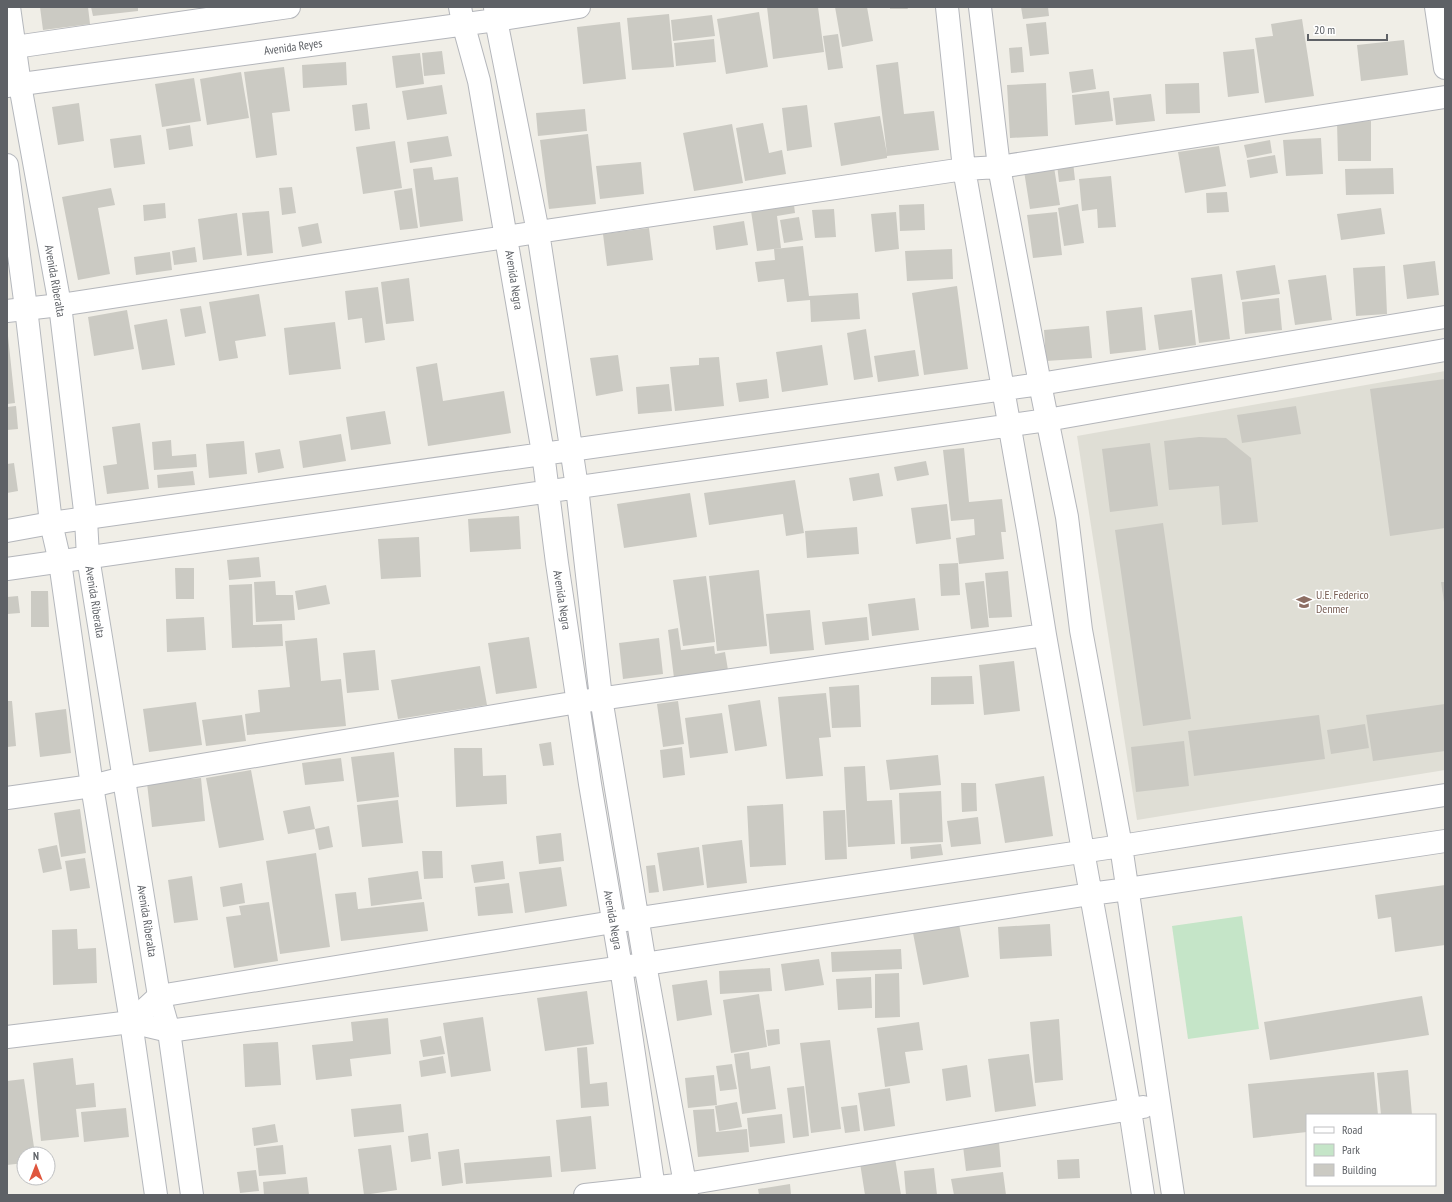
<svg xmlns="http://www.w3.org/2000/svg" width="1452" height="1202" font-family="'PT Sans Narrow',sans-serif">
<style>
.education{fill:#dfded5}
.green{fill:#c5e5c8}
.building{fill:#cbcac3}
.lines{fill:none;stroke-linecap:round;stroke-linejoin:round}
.street-casing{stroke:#b4b6bb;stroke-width:24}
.secondary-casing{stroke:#b5b8bd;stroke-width:24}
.street{stroke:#fff;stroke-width:22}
.secondary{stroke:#fff;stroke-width:22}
.labels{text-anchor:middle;stroke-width:3;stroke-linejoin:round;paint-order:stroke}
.street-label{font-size:12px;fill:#5e6166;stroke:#fff}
.education-label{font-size:12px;fill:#785e54;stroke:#fff;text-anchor:start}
</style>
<rect width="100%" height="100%" fill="#f0eee7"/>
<!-- education -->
<path class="education" d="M1445,371V770L1137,820L1077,436Z"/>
<!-- green -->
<path class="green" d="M1242,916L1259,1029L1188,1039L1172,926Z"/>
<!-- building -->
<path class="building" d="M40,7H88L90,24L43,30Z
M91,7H138V11L93,16Z
M767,7H818L824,52L773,59Z
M835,7H867L873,41L842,47Z
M890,7H907L908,9H890Z
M1021,7H1048L1049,16L1023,19Z
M759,12L768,67L726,74L717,19Z
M669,14L674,67L632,70L627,18Z
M712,15L715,36L673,41L671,20Z
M1302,19L1314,96L1265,103L1255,38L1273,36L1271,24Z
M620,22L626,79L583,84L577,27Z
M1046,22L1049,54L1030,56L1026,24Z
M838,34L843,68L828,70L823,36Z
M714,39L716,62L676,66L674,43Z
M1404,40L1408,75L1361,81L1357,45Z
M1022,47L1024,72L1011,73L1009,48Z
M1254,49L1259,93L1228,97L1223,52Z
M442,51L445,74L424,76L422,53Z
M420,53L424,84L396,88L392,56Z
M346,62L347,85L303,88L302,65Z
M898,62L904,114L934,111L939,150L887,156V158L841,166L834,123L880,116L887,154L876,65Z
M284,67L290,111L272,113L277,155L256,158L244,72Z
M1093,69L1096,89L1072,93L1069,72Z
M241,72L249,118L207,125L200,79Z
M194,78L201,121L162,127L155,84Z
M1046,83L1048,136L1010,138L1007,85Z
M1199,83L1200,113L1166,114L1165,84Z
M442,85L447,114L407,120L402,91Z
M1109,91L1113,121L1075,125L1072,95Z
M1151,94L1155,121L1116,125L1113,98Z
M79,103L84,141L58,145L52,107Z
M367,103L370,129L355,131L352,105Z
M807,105L812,147L787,151L782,108Z
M585,109L587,131L538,136L536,113Z
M1371,121V161H1338L1337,122Z
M763,123L769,153L782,150L786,174L745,181L736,128Z
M732,124L743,183L694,191L683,133Z
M190,125L193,146L169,150L166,129Z
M588,134L596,204L549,209L540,140Z
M141,135L145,164L114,168L110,139Z
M448,136L452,156L410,163L407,142Z
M1321,138L1323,174L1286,176L1283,140Z
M1270,140L1272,153L1247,158L1244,145Z
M395,141L402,188L363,194L356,147Z
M1219,146L1226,186L1185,193L1178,152Z
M1275,155L1278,173L1250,178L1247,160Z
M641,162L644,194L600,199L596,166Z
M1073,162L1075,180L1059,182L1057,164Z
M432,167L434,180L458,177L463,221L420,227L413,169Z
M1054,167L1060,205L1030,209L1024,171Z
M1393,168L1394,194L1346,195L1345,169Z
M1111,176L1116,227L1098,228L1097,209L1082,211L1079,179Z
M292,187L296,213L282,215L279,188Z
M111,188L115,205L98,208L110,274L78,280L62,197Z
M412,188L418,228L400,230L394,191Z
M1227,192L1229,212L1207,213L1206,193Z
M165,203L166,218L144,221L143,205Z
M924,204L925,230L900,231L899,205Z
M1078,204L1084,243L1064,246L1058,208Z
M794,205L795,213L777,216L781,248L757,251L751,211Z
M1381,208L1385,234L1341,240L1337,214Z
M834,209L836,237L815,238L812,210Z
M269,211L273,253L247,256L242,213Z
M896,212L899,249L875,252L871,214Z
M1057,212L1062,255L1033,258L1027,215Z
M237,213L242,255L203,260L198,219Z
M799,217L803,240L784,243L780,220Z
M744,221L748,245L716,250L713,226Z
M318,223L322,243L302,247L298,227Z
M649,228L653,260L607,266L603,234Z
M803,246L809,296L858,293L860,319L811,322L810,300L787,302L784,279L758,282L755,262L775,260L774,249Z
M195,247L197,262L174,265L172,251Z
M952,249L953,279L907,281L905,251Z
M170,252L172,270L136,275L134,257Z
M1435,261L1439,295L1407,299L1403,265Z
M1275,265L1280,294L1241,300L1236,271Z
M1385,266L1387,314L1356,316L1353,268Z
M1222,274L1230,339L1199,343L1191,278Z
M1326,275L1332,320L1295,325L1288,280Z
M409,278L414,321L386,324L381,282Z
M957,286L968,369L924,375L912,293Z
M378,287L385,340L365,343L362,318L348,320L345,291Z
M259,294L266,336L235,341L238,358L219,361L209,302Z
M1279,298L1282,330L1245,334L1242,302Z
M201,306L206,333L185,337L180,309Z
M1142,307L1146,350L1110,354L1106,311Z
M127,310L134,349L94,356L88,317Z
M1192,310L1196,345L1159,350L1154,315Z
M167,319L175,365L142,370L134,325Z
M335,322L341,369L289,375L284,328Z
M1089,326L1092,358L1046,361L1044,330Z
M866,329L873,377L854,380L847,333Z
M7,336H8L15,403L7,404Z
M822,345L828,385L782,392L776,352Z
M915,350L919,376L878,382L874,356Z
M618,355L623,391L596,396L590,358Z
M719,357L724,406L675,411L670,367L699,365V358Z
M437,363L443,401L504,391L511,433L428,446L416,367Z
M767,379L769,398L739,402L736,383Z
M1445,379V528L1390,536L1370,389Z
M669,384L672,411L638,414L636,387Z
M16,406L18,429L7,430V407Z
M1296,406L1301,434L1242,443L1237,415Z
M385,411L391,444L351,450L346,417Z
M140,423L149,489L107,494L103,466L117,464L112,427Z
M341,434L346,461L303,468L299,441Z
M1199,437L1226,438L1251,458L1258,522L1222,525L1219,486L1169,490L1164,441Z
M171,440L172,456L196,454L197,467L154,470L152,442Z
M244,441L247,474L209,478L206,444Z
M1150,443L1158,506L1110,512L1102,449Z
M964,448L969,502L1002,499L1006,532H1001L1004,559L959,564L956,538L975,535L974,519L951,521L943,450Z
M280,449L284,468L258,473L255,453Z
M926,461L929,475L897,481L894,467Z
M14,463L18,491L7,493V464Z
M193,471L195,485L158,488L157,475Z
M879,473L883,496L853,501L849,478Z
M795,480L804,533L786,536L783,514L709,525L704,493Z
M690,493L697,537L624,548L617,504Z
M947,504L951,539L916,544L911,508Z
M519,516L521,549L470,552L468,519Z
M1163,523L1191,719L1143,726L1115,530Z
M857,527L859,554L807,558L805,531Z
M419,537L421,577L381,579L378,539Z
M259,557L261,577L229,580L227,560Z
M958,563L960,595L941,596L939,564Z
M175,568H194V599H176Z
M759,570L767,646L717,651L709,576Z
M1008,571L1012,617L989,618L985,573Z
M706,576L715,642L683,646L673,580Z
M275,581L276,595H293L295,620L256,622L254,582Z
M984,581L989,627L971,629L965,583Z
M1441,582H1445V601L1444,602Z
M252,584L253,625L282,624L283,646L232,648L229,585Z
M326,585L330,604L298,610L295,591Z
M31,591H48L49,627H31Z
M18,596L20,613L7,614V597Z
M915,598L919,630L872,636L868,604Z
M810,610L814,650L770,654L766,614Z
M204,617L206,650L167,652L166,619Z
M867,617L869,640L825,645L822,622Z
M678,628L681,650L714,646L715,654L725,652L728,670L674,678L668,630Z
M529,637L537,688L496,694L488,643Z
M317,638L321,681L341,679L346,726L247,735L245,714L260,712L258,690L290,687L285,641Z
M659,638L663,674L623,679L619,643Z
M375,650L379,690L347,693L343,653Z
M1014,661L1020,711L984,715L979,665Z
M480,666L487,705L398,719L391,680Z
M972,676L974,704L931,705V677Z
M859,685L861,727L832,728L829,687Z
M826,693L831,737L819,738L823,776L786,779L778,697Z
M760,700L767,746L735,751L728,705Z
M7,701H12L16,746L7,747Z
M678,701L684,744L663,747L657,704Z
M196,702L202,745L149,752L143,709Z
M1445,704V751L1373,761L1366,715Z
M66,709L71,753L40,757L35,713Z
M722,713L728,753L690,758L685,718Z
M242,715L246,741L206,746L202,720Z
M1319,715L1325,759L1194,776L1188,731Z
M1365,724L1369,748L1331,754L1327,730Z
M1184,741L1189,786L1136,792L1131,747Z
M551,742L554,765L543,766L539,744Z
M682,747L685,775L663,778L660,750Z
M454,748H482L483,776L506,775L507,804L456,807Z
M394,752L399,797L357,802L351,757Z
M938,755L941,785L890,790L886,760Z
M341,758L344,781L305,785L302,763Z
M865,766L867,801L892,800L895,844L848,847L844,767Z
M251,770L264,840L219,848L206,778Z
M1044,776L1053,836L1005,843L995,784Z
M201,778L205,821L152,827L147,783Z
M961,783H976L977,811L962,812Z
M941,791L943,842L901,844L899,793Z
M398,800L403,843L362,847L357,805Z
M783,804L786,865L750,867L747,806Z
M310,806L315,829L288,834L283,811Z
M80,809L86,853L61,857L54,813Z
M845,810L847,859L825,860L823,811Z
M978,817L981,844L951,847L947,821Z
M329,826L333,847L319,850L315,829Z
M561,833L564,861L539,864L536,836Z
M742,840L747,883L707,888L702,845Z
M941,844L943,855L911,859L910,847Z
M57,845L62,869L43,873L38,849Z
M699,847L704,885L663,891L657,853Z
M422,851H442L443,878L424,879Z
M316,853L330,947L280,954L266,861Z
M85,858L90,888L70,891L65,861Z
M503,861L505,879L474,883L471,865Z
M655,865L659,892L649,893L646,866Z
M561,867L567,906L525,913L519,872Z
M418,871L422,899L371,906L368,878Z
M192,876L198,920L174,923L168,880Z
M242,883L245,903L223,907L220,887Z
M509,883L513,913L478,916L475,887Z
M1445,885V945L1395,952L1391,917L1378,919L1375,895Z
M356,892L358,909L424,902L428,931L341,941L335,894Z
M269,902L278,961L234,968L226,917L241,915L239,906Z
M959,924L969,977L923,985L913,933Z
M1050,924L1052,956L1000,959L998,927Z
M77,929L78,949L96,948L97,983L53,985L52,930Z
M901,949L902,969L832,972L831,952Z
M819,959L824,985L785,991L781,964Z
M770,968L772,991L720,994L719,971Z
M899,973L900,1017L875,1018V974Z
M871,977L872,1008L838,1010L836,979Z
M707,980L712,1015L677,1021L672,985Z
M587,991L594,1044L545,1051L537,998Z
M759,994L767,1047L731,1053L723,1000Z
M1422,996L1429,1035L1270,1060L1264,1022Z
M483,1017L491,1071L451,1077L443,1023Z
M388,1018L391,1054L350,1059L352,1076L316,1080L312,1045L353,1041L351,1022Z
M1059,1019L1063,1080L1035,1083L1030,1022Z
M919,1022L923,1050L905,1052L910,1083L885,1087L877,1028Z
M779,1029L780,1044L768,1046L766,1030Z
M441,1036L445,1054L423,1057L420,1040Z
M830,1040L841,1129L811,1133L800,1043Z
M278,1042L281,1085L245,1087L243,1044Z
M587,1047L590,1084L607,1082L609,1106L581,1108L577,1048Z
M749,1052L751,1069L770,1066L776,1109L742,1114L734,1054Z
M1029,1054L1036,1106L995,1112L988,1059Z
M443,1056L446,1073L421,1077L419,1061Z
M73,1058L76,1085L94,1083L96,1107L76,1109L79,1137L41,1141L33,1063Z
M732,1064L737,1089L720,1091L716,1066Z
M967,1065L971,1097L946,1101L942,1069Z
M1408,1070L1412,1115H1381L1377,1073Z
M1374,1072L1378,1115H1307V1132L1253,1138L1248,1084Z
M714,1075L717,1105L688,1108L685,1078Z
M24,1079L35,1154H24V1163L7,1165V1081Z
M804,1086L809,1136L793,1138L787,1088Z
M890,1088L895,1126L864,1131L858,1093Z
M737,1102L742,1127L719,1131L715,1106Z
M401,1104L404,1132L354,1137L351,1109Z
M857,1105L860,1131L845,1133L841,1107Z
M126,1108L129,1137L84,1142L81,1112Z
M714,1109L716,1132L747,1129L749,1152L698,1157L693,1110Z
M782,1114L785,1143L750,1147L747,1118Z
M591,1116L596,1169L561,1172L556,1120Z
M275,1124L278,1142L254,1146L252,1128Z
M428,1133L431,1159L411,1162L408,1136Z
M999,1142L1001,1167L966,1171L963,1146Z
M283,1145L286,1174L259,1176L256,1148Z
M391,1145L397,1190L364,1195L358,1149Z
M459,1149L463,1183L442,1186L438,1152Z
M550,1156L552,1177L466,1184L464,1163Z
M895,1158L901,1195H865L860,1163Z
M1079,1159L1080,1178L1058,1179L1057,1160Z
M934,1168L937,1195H906L904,1171Z
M256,1170L259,1191L240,1193L237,1172Z
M1003,1172L1006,1195H954L951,1179Z
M307,1177L309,1195H264L263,1182Z
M790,1184L791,1195H759L758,1189Z"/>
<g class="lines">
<!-- street casing -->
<g class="street-casing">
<path id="street" d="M460,7L463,23L479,81L543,453L557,563L590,784L621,967L655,1195
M495,7L496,20L538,232L577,487L601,698L645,964L687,1195
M947,7L964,169L1028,530L1045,635L1083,851L1130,1110L1143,1195
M980,7L999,167L1040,384L1067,517L1081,630L1121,846L1173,1195
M1436,7L1445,68
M7,47H15L289,7
M7,86L496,20L579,7
M7,311L60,305L538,232L964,169L999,167L1445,97
M7,531L51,523L1040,384L1445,317
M7,569L1047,420L1445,350
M7,798L92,786L124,778L578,702L1045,635
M131,1022L159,996L613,922L1121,846L1445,795
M7,1037L131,1022L169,1031L645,964L1090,894L1128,889L1445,841
M585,1195L686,1184L1143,1107"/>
</g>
<!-- secondary casing -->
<g class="secondary-casing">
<path id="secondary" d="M9,7L20,85L60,305L86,519L88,557L159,996L169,1031L192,1195
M7,165L26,308L51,523L60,562L92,786L131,1022L156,1195"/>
</g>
<!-- street -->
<use href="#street" class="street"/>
<!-- secondary -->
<use href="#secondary" class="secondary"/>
</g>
<!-- icons -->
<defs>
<g id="school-bare" transform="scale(1.2)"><path d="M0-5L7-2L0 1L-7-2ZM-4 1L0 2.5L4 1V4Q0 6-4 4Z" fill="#8d6e63" stroke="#fff" stroke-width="2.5" paint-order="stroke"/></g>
</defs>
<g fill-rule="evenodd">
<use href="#school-bare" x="1304" y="602"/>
</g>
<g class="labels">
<!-- street labels -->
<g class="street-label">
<text transform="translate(293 47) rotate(-8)" y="4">Avenida Reyes</text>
<text transform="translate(514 280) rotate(81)" y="4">Avenida Negra</text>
<text transform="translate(55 281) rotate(80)" y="4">Avenida Riberalta</text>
<text transform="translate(562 600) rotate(81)" y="4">Avenida Negra</text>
<text transform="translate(95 602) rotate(81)" y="4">Avenida Riberalta</text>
<text transform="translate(613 920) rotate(80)" y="4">Avenida Negra</text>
<text transform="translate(147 921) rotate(81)" y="4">Avenida Riberalta</text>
</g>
<!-- education labels -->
<g class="education-label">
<text x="1316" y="599">U.E. Federico<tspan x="1316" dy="14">Denmer</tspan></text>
</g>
</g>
<!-- border -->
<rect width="1452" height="1202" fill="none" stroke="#5e6166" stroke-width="16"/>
<!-- legend -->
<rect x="1306" y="1114" width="130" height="72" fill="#ffffff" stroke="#bfc0c2"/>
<rect x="1314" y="1127" width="20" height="6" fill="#ffffff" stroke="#bfc0c2"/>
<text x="1342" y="1134" font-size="12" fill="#5e6166">Road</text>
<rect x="1314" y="1144" width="20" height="12" fill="#c5e5c8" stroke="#bfc0c2"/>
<text x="1342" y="1154" font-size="12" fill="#5e6166">Park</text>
<rect x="1314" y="1164" width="20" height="12" fill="#cbcac3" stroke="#bfc0c2"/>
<text x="1342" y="1174" font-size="12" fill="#5e6166">Building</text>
<!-- north arrow -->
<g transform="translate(36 1166)"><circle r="19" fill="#ffffff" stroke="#bfc0c2"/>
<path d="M0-3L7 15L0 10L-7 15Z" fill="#df563d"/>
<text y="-6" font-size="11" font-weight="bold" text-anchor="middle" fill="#5e6166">N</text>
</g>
<!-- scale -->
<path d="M1308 34v6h79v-6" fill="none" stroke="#5e6166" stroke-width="2"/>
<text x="1314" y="34" font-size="12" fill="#5e6166" stroke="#ffffff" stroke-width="3" paint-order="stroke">20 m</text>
</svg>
